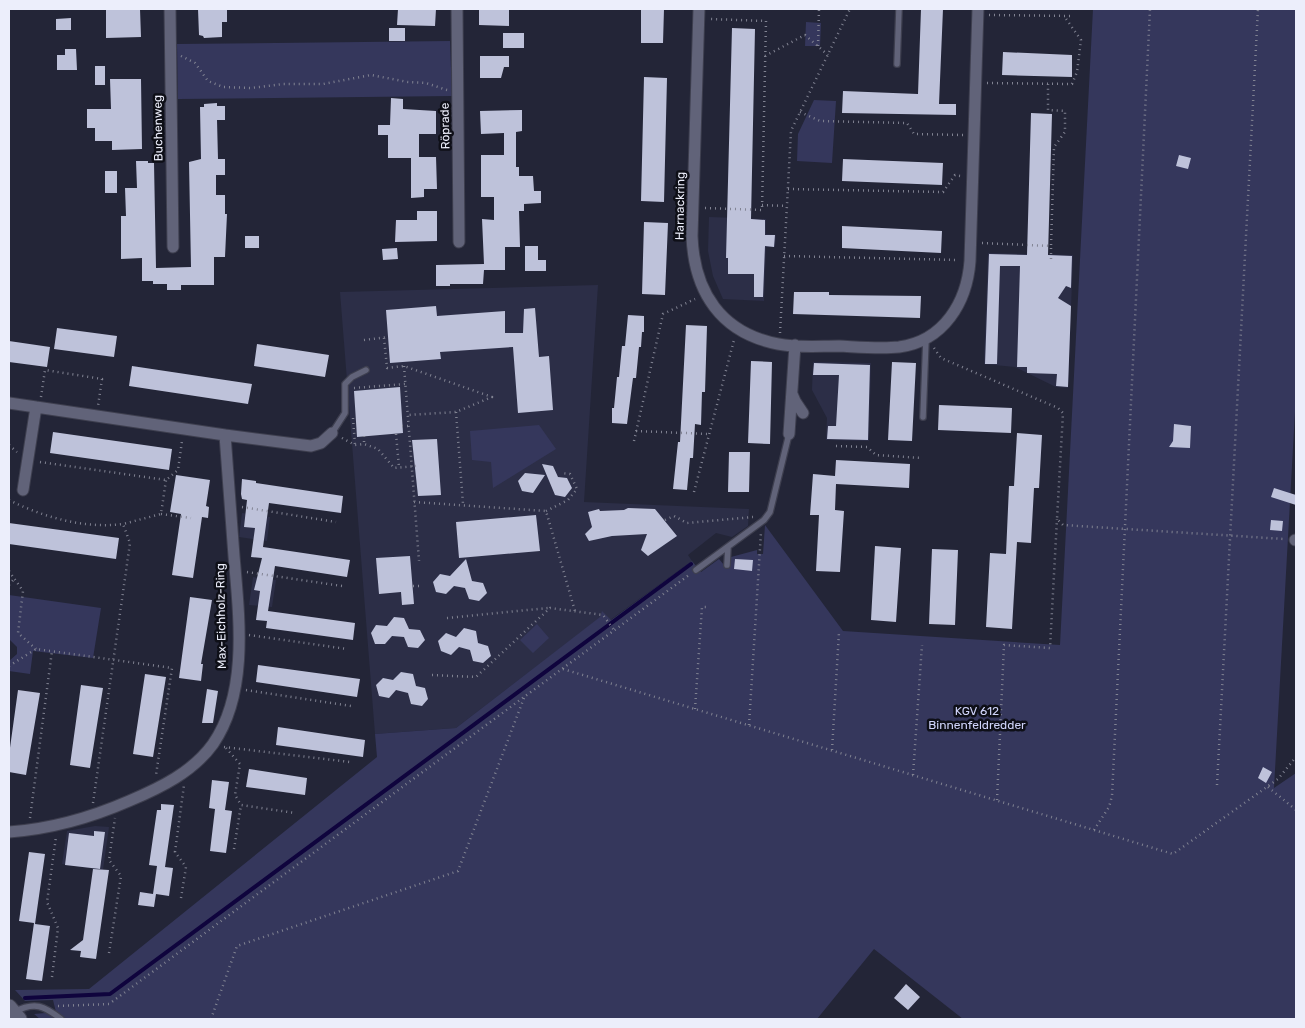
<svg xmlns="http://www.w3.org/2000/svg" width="1305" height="1028" font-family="Rubik,sans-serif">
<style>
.built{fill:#2c2e47}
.green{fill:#35375c}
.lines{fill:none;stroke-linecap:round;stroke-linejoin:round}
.stream{stroke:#0f043d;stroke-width:4}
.building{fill:#bec2da}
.service-casing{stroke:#3e3f4f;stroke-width:8}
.minor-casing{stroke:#3e3f4f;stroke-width:13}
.secondary-casing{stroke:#3e3f4f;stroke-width:17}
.path{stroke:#818392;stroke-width:2.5;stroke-dasharray:1 4;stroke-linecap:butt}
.service{stroke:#616379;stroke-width:5.5}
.minor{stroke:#616379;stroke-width:11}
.secondary{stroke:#616379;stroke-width:15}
.labels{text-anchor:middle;stroke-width:5;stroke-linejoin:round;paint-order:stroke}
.street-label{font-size:12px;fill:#eceefb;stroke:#0e0f17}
.park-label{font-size:12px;fill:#d0d4fa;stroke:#0e0f17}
</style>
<rect width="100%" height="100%" fill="#232537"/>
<!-- built -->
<path class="built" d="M709,217L766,219V234L776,235L775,247H766L764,301L723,299L713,276L708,251Z
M988,253L1073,255L1068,388L1056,387L1015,367L984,364Z
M598,285L584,502L749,509L748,526L732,537L716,533L688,555L692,561L610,620L602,612L601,617L456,728L375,734L340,292Z
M813,362L871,363L869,441L826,440L827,418L812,390Z
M242,513L270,517L267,541L239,537Z
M253,577L276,580L272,607L249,605Z
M95,826L109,827L103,870L62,864L67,831Z"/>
<!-- green -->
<path class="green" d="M1093,9H1296V394L1274,788L1296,773V1019H963L874,949L817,1019H40L34,1014L56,1012L53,1000L25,1001L15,990L89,989L377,757L375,734L456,728L600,617L602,611L611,620L692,561L701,572L719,559L724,565H730L731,557L757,550V554H763L765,525L843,631L1060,645Z
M806,22L821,23L820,46H805Z
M450,41L452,96L178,99L177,44Z
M814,100L836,101L832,163L797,161L798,134Z
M539,425L556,449L493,488L491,462L472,460L470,431Z
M9,595L101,608L93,658L33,651L30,674L9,671V661L17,654V647L9,639Z
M537,624L549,638L533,653L520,640Z"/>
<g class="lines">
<!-- stream -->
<path class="stream" d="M25,998L110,994L691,564"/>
</g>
<!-- building -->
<path class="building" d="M106,9H140L141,37L106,38Z
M198,9H227V22H222V37L204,38L203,36L199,35Z
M398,9H436L435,26L397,25Z
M479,9H509V26L479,25Z
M641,9H664L663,43H641Z
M921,9H943L939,104H956V115L842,113L843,91L918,94Z
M71,18V30H56V19Z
M389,28H405V41H389Z
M732,28L755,29L751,219L765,220V235H775L774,247L765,246L763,297H754V274H728V258H726Z
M503,33H524V48H503Z
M65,49H76L77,70H57V55H65Z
M1003,52L1072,55V77L1002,75Z
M480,56H509V67H504L501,78H480Z
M95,66H105V85H95Z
M644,77L667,78L664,202L641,201Z
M110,79H141L142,149L112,150V141H95V128H87V109H111Z
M391,98L403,99V109L436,111V134H419V157H436L437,189H424V197L411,198V158H388V135H378V125H390Z
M217,103V106H225V120H217L218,159H225V175H216V195H225V214H227L225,257H214V285H181V290H167V284H153V281H142V258L121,259V216H126L125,188H137L136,161H148V163H154L156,268L191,267L189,162L201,159L200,107H204V104Z
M522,110V131L516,132V167H519V176H533L534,191H541V203L524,204V211H519L520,247H505V270H484L483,284H450V286H436V265L484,264L482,219L494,220V197H481V155H504V133L481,134L480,111Z
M1031,113L1052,114L1048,255L1072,256L1071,288L1066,286L1058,298L1071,306L1068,387L1056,386L1057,374L1027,373V367H1017L1020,266H1000L997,364H985L989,254L1027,255Z
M1179,155L1191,158L1188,169L1176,166Z
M843,159L943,163L942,185L842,181Z
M105,171H117V193H105Z
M417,211H437V241L395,242L396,220H417Z
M644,222L668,223L665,295L642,294Z
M842,226L942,231L941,253L842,248Z
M245,236H259V248H245Z
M525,246H538V260H546V271H525Z
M397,248L398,259L383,260L382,249Z
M794,292H829V295L921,296L920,318L793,314Z
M436,306L437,316L505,311V333H523L524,309L535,308L539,357L549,356L553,410L518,413L513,347L440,352L441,359L390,363L386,310Z
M628,315L644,316V332H642L641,347H639L636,378H633L627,424L612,423V408H614L617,377H619L622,346H625Z
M686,325L707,326L705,392H702L701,425L695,424L693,458H690L687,490L673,489L678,442H680Z
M57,328L117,336L114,357L54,349Z
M9,341L50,347L47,367L9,362Z
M257,344L329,355L325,377L254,366Z
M751,361L772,362L770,444L748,443Z
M892,362L916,363L912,441L888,440Z
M814,363L870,365L868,440L827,439L828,426H836L839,375H813Z
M132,366L252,384L248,404L129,386Z
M400,387L403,433L357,437L354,391Z
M939,405L1012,408L1011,433L938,430Z
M1174,424L1191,426L1190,448L1169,447L1173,441Z
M53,432L172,449L169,470L50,453Z
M1017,433L1042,435L1039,488H1034L1031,543L1017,542L1012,629L986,627L990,553L1006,554L1009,486H1014Z
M437,439L441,495L418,496L412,440Z
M729,452H750L749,492H728Z
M836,460L910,464L909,488L836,484L835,510L844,511L840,572L816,571L819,515H810L813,474L835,476Z
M542,464L553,466L558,477L567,478L572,488L565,497L555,495Z
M525,473L545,475L533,493L522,491L518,481Z
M176,475L210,480L206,506L209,507L208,518L202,517L193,578L172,575L181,514L170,512Z
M242,479L256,481V483L343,496L341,513L269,503L263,547L350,560L347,577L275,566L268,611L355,623L353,640L266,628L267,621L256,620L260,591L254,590L262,558L251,557L255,528L244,527L247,500L242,499L241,494Z
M1274,488L1296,495V505L1271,497Z
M628,508L655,509L677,536L648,556L641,550L647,534L612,536L589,541L585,534L592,527L588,512L599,509L600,511L624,510Z
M536,515L540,551L459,558L456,522Z
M1271,520L1283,521L1282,531L1270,530Z
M9,523L119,538L116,559L9,544Z
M875,546L901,548L896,622L871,620Z
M932,549L958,550L955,625L929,624Z
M410,556L414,604L402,605L401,592L379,594L376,558Z
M466,559L472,581L483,583L487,593L479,601L469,599L465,588L454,586L446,594L436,592L433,582L440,574L450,576Z
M735,559L753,560L752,571L734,569Z
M190,597L212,600L201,664H203L201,681L179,678Z
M394,617L404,618L409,629L420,630L425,640L418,648L408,647L404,637L392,636L385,644H375L371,633L376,625L387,626Z
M464,628L476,631L478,643L488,646L491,656L483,663L473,661L470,650L459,647L451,655L441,651L438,641L446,633L456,637Z
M258,665L360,679L357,697L256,682Z
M401,672L413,674L416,686L425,688L428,699L422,706L411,704L408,693L396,690L389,698L379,696L376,685L383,678L393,680Z
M145,674L166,677L153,757L133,754Z
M81,685L103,688L90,768L70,765Z
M207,689L218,691L213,723H202Z
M18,690L40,693L26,775L9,772V755Z
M278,727L365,740L363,757L276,745Z
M1263,767L1272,772L1266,783L1258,778Z
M249,769L307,778L305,795L246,787Z
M212,780L229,782L225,810L232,811L226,853L210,851L215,809L209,808Z
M161,804L174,805L165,867L173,868L169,896L156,894L154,907L138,905L140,892L153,894L157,866L149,865L157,810H161Z
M94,831L105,832L100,869L65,865L69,833L94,836Z
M29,852L45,854L35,924L50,926L42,981L26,979L34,923L19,921Z
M93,869L109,870L96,959L80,957L81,951L70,950L83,940Z
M906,984L920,997L908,1010L894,998Z"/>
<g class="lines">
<!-- service casing -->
<g class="service-casing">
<path id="service" d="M897,64L899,9
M923,417L926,339
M332,433L345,413V384L352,377L366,370
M727,565L728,547
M696,570L764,520L770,512L789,434
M14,1012C35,1001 44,1006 61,1019"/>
</g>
<!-- minor casing -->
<g class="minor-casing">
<path id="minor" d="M170,9L173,247
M457,9L459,242
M699,9L692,236C694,292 721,333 778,344C797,348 819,346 839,346C859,347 880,349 899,347C944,341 967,302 970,261L978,9
M792,394L795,401L803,413
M9,403L225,435C228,475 231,515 234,556C239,616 249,692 213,744C193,772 160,788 129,801C90,818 51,829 9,832
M789,434L795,345
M225,435L311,446L321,443L332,433
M23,490L36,407
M1295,540H1296"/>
</g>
<!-- secondary casing -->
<g class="secondary-casing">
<path id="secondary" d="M9,1007L19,1019"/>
</g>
<!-- path -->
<path class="path" d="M989,15L1074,16
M818,46L819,9
M181,56L195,63L208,81L223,87L251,88L283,84H323L371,75L408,82L426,83L447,90
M765,56L805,35L828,55
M987,83L1072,84L1077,72L1081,40L1064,16
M800,112L820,121L907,123L914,134L964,135
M788,189L943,192L955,175L960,176
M762,205L787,206
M705,208L762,210L766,21L710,19
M982,243L1051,246L1054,147L1065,132V111L1048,110V84
M784,256L958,260
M1051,259V246
M780,333L791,131L850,9
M384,338L387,368L404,366L492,397L456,412L408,415
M364,340L388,337
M934,348L941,358L1058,408L1063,413L1057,519L1063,525L1284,539
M404,366L419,561
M354,388L405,384
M41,397L45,370L102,379L98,406
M456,412L463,504
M353,418L355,445
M402,426H409
M636,431L709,434
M396,434L399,467
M364,436V444
M342,438L355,445L364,444L378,449L394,468L416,466
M634,441L663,314L695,299
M9,445L17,452
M836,446L867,447L876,455L921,458
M40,462L166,480L178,470L182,441
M694,492L734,340
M9,500C43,517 84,529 123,524
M414,502L546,511L575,611
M242,507L336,522
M546,511L568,500L577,489L570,474L561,473
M161,514L191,518
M665,520L674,516L687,523L753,517
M9,571L23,591L18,633L36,649
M247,572L342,586
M9,585L14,579
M413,586H421
M447,618L548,608
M249,635L347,649
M9,666L36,649L172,668L156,775
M563,669L1173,854L1278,779L1296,757
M432,675L476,677L550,608L603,615L614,630
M246,690L351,706
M695,709L702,607H707
M749,725L761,532
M224,747L350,762
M226,748L240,764L235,795L241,805L295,813
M832,750L839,632
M913,775L922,645
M1217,785L1258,9
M1268,787L1296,810
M997,800L1004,645L1050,648L1057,519
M93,803L130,543L123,524L161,514L166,480
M30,818L52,651
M1094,830L1109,807L1112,796L1150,9
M234,849L241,805
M181,898L186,867L175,852L184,785
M109,953L121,876L109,860L115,818
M52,977L58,928L47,902L56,837
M58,1006L109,1004L689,575
M211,1019L237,946L458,871L524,698"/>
<!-- service -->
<use href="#service" class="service"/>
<!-- minor -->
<use href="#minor" class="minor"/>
<!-- secondary -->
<use href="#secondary" class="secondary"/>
</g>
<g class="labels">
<!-- street labels -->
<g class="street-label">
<text transform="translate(445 126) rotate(-91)" y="4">Röprade</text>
<text transform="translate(158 128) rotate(-91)" y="4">Buchenweg</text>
<text transform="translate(680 206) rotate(-89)" y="4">Harnackring</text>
<text transform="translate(221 616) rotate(-91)" y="4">Max-Eichholz-Ring</text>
</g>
<!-- park labels -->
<g class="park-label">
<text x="977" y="715">KGV 612<tspan x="977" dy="14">Binnenfeldredder</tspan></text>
</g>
</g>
<!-- border -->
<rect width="1305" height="1028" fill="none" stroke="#eceefb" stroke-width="20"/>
</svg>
